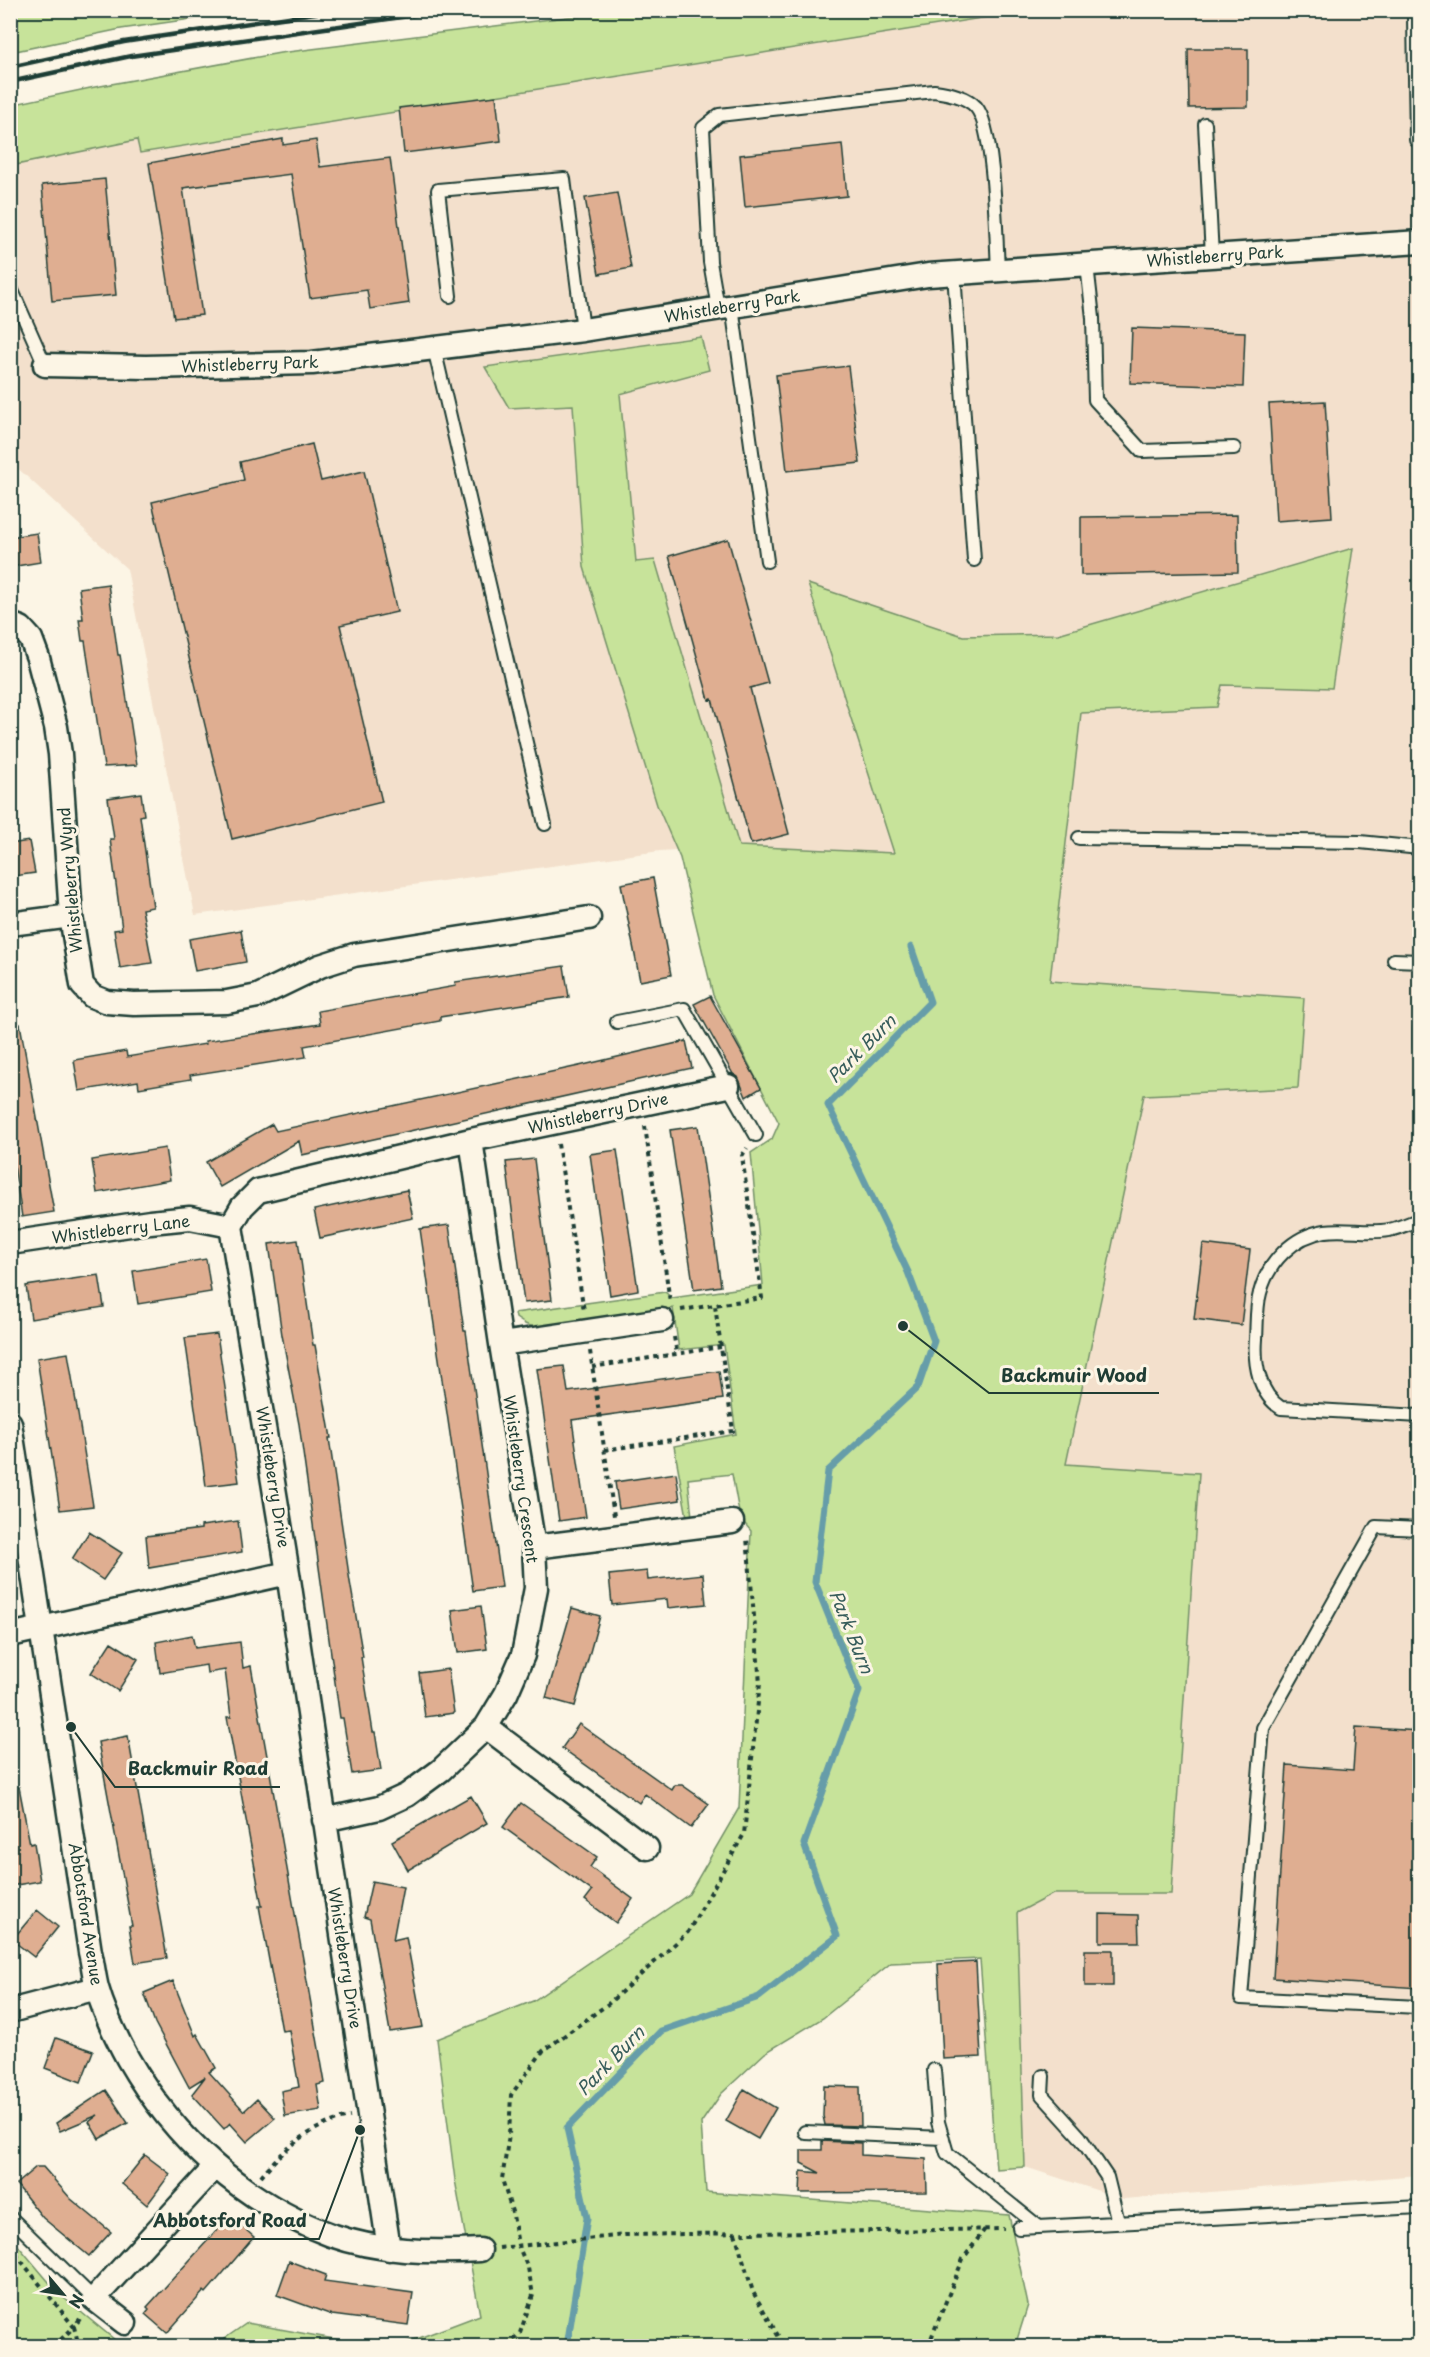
<svg xmlns="http://www.w3.org/2000/svg" width="1430" height="2357" font-family="'Playpen Sans',sans-serif">
<style>
.built{fill:#f3e0cc}
.green{fill:#c7e39a;stroke:#739067;stroke-width:1.5}
.lines{fill:none;stroke-linecap:round;stroke-linejoin:round}
.stream{stroke:#669da9;stroke-width:7}
.building{fill:#dfae91;stroke:#1f3d34;stroke-width:1.5}
.lane-casing{stroke:#1f3d34;stroke-width:16}
.street-casing{stroke:#1f3d34;stroke-width:27}
.path{stroke:#1f3d34;stroke-width:4;stroke-dasharray:4.5 4.5;stroke-linecap:butt}
.lane{stroke:#fcf5e5;stroke-width:12}
.street{stroke:#fcf5e5;stroke-width:22}
.rail{stroke:#1f3d34;stroke-width:4.5}
.labels{text-anchor:middle;stroke-width:6;stroke-linejoin:round;paint-order:stroke}
.street-label{font-size:16px;fill:#1f3d34;stroke:#fcf5e5}
.water-label{font-size:18px;font-style:italic;fill:#375d5b;stroke:#fcf5e5}
.leader{fill:none;stroke:#1f3d34;stroke-width:2}
.callout-dot{fill:#1f3d34;stroke:#fcf5e5;stroke-width:2}
.callout-label{font-size:18px;text-anchor:middle;font-weight:bold;fill:#1f3d34;stroke:#fcf5e5;stroke-width:6;stroke-linejoin:round;paint-order:stroke}
</style>
<rect width="100%" height="100%" fill="#fcf5e5"/>
<filter id="ink" filterUnits="userSpaceOnUse"><feTurbulence type="fractalNoise" baseFrequency=".0167" numOctaves="2"/><feDisplacementMap in="SourceGraphic" scale="12" xChannelSelector="R" yChannelSelector="G"/><feConvolveMatrix kernelMatrix="1 2 1 2 8 2 1 2 1" color-interpolation-filters="sRGB"/></filter>
<g filter="url(#ink)">
<!-- built -->
<path class="built" d="M1023,11H1419V2175L1124,2199L1025,2167L1016,1913L1053,1894H1171L1199,1474L1066,1465L1144,1095L1298,1088L1304,998L1050,982L1081,713L1217,707L1222,685L1332,688L1353,549L1058,634L963,636L809,585L894,854L739,846L660,851L195,915L127,569L11,462L10,166L137,140L140,153Z"/>
<!-- green -->
<path class="green" d="M10,11L11,10L247,11L121,29L11,52Z
M615,11H1025L140,153L137,140L11,166L10,105L95,87L280,53Z
M701,337L709,370L620,394L636,562L655,560L739,846L894,853L808,584L963,636L1058,634L1353,548L1332,688L1222,685L1217,707L1081,713L1050,981L1304,998L1298,1088L1144,1095L1066,1464L1199,1473L1171,1894H1053L1017,1913L1025,2167L996,2169L980,1959L891,1963L823,2018L765,2053L721,2094L701,2123L706,2192L1009,2215L1028,2305L1015,2346H398L480,2315L455,2180L437,2039L533,2001L689,1894L739,1808L751,1531L740,1518L732,1474L688,1479L692,1517H687L674,1446L736,1434L724,1345L679,1350L673,1308L536,1328L525,1324L516,1318L515,1313L665,1292L672,1298L763,1285L751,1153L772,1139L779,1123L713,995L680,858L657,805L584,567L573,405L509,408L485,367Z
M10,2236L59,2294L120,2344L137,2346H11Z
M247,2323L372,2346H214Z"/>
<g class="lines">
<!-- stream -->
<path class="stream" d="M567,2346L587,2218L567,2128L661,2031L759,1997L837,1936L804,1844L859,1691L815,1582L828,1471L918,1387L934,1341L908,1272L828,1105L930,1002L911,947"/>
</g>
<!-- building -->
<path class="building" d="M1188,49H1248V107L1189,108Z
M496,96L501,141L404,153L399,108Z
M283,139V145L316,140L320,167L390,158L409,303L370,309L367,290L310,298L291,174L183,188L202,315L174,318L149,163Z
M842,144L847,196L745,207L740,155Z
M105,179L116,295L52,301L42,185Z
M617,193L631,268L599,274L585,198Z
M1132,328L1245,332L1243,387L1130,383Z
M848,366L860,463L787,471L776,375Z
M1325,401L1332,517L1276,521L1269,404Z
M312,444L321,481L364,471L397,612L340,625L382,802L232,839L152,502L244,480L240,462Z
M1237,515L1238,572L1081,575V517Z
M37,533L41,562L10,567V537Z
M728,539L768,683L750,688L789,834L751,844L712,699L709,700L669,556Z
M108,584L118,655H120L137,765L104,767L85,641H82L79,619H83L79,588Z
M141,793L144,815L140,816L153,907L142,909L152,963L120,968L114,930L122,929L110,839H114L108,798Z
M29,841L35,873L14,876V873L10,874V844Z
M653,878L671,975L640,981L621,884Z
M241,930L246,962L195,971L189,939Z
M564,966L569,997L440,1017V1021L304,1046L306,1057L190,1075L191,1079L139,1088L138,1081L79,1091L74,1060L126,1051L127,1057L206,1044L205,1041L320,1024L318,1011L456,986L455,982Z
M710,996L761,1088L746,1097L738,1077L733,1074L694,1004Z
M10,1024H20L54,1212L22,1217L14,1165H12L10,1156Z
M686,1041L692,1068L302,1155L299,1141L220,1187L206,1162L272,1124L276,1131L579,1066Z
M698,1126L721,1286L694,1290L670,1130Z
M165,1148L170,1180L97,1193L92,1160Z
M617,1150L638,1290L610,1295L590,1154Z
M534,1159L552,1300L524,1303L506,1162Z
M407,1190L413,1218L320,1238L314,1210Z
M449,1225L464,1331H466L502,1587L473,1591L420,1229Z
M298,1240L313,1345H315L331,1438H329L350,1582L363,1657H361L373,1732H375L381,1770L352,1774L343,1718H340L299,1424L282,1335L269,1244Z
M1203,1244L1250,1250L1241,1325L1194,1319Z
M206,1259L211,1292L138,1304L133,1271Z
M99,1275L104,1307L31,1319L26,1286Z
M217,1334L239,1482L206,1486L185,1338Z
M68,1353L93,1506L60,1510L37,1358Z
M564,1366L568,1392L719,1371L723,1399L572,1420L586,1517L559,1521L537,1369Z
M676,1473L680,1500L619,1509L615,1482Z
M238,1521L242,1552L149,1568L146,1536L201,1529V1526Z
M89,1532L122,1553L103,1580L72,1559Z
M647,1571L648,1580L703,1574L706,1604L668,1608L667,1599L612,1605L609,1575Z
M481,1606L487,1649L458,1653L452,1610Z
M572,1608L600,1616L575,1706L546,1698Z
M192,1635L195,1648L240,1642L243,1668L251,1666L325,2083L317,2085L321,2110L285,2116L281,2091L299,2087L289,2030L282,2031L259,1906H262L227,1717H231L225,1670L207,1673L206,1665L160,1673L156,1642Z
M111,1642L138,1659L118,1691L91,1673Z
M448,1669L454,1713L425,1717L419,1673Z
M579,1724L672,1790L675,1785H682L709,1804L691,1828L645,1794L639,1803L562,1748Z
M1356,1727L1419,1731V1988L1273,1978L1287,1765L1353,1770Z
M128,1736L167,1958L135,1963L129,1926H132L98,1742Z
M19,1787L30,1844L34,1843L40,1881L10,1886V1788Z
M471,1796L487,1823L408,1870L392,1841Z
M521,1803L597,1857L590,1867L633,1899L616,1923L585,1900L592,1891L503,1827Z
M372,1881L403,1887L393,1940L406,1937L423,2027L390,2032L370,1919L364,1917Z
M37,1910L58,1927L34,1957L12,1940Z
M1100,1914L1138,1915L1139,1942H1100Z
M1085,1950H1113V1986H1085Z
M976,1962L981,2057L943,2059L938,1964Z
M173,1981L195,2036L197,2034L216,2068L209,2072L244,2111L257,2099L275,2118L247,2142L230,2123L224,2129L192,2094L205,2077L189,2087L155,2023L144,1993Z
M56,2038L93,2051L81,2082L45,2068Z
M824,2086L860,2087L861,2126L825,2125L823,2116Z
M744,2089L776,2108L758,2139L726,2121Z
M106,2090L128,2123L99,2139L89,2122L98,2115L60,2131L56,2123Z
M822,2141L861,2143V2155L926,2159L927,2192L800,2193L801,2171L820,2173L801,2163V2150H822Z
M145,2155L170,2174L147,2205L122,2184Z
M36,2167H43L71,2199L111,2232L89,2256L43,2218L16,2184Z
M230,2216L254,2237L206,2293L204,2291L167,2333L145,2314L149,2309L147,2307Z
M289,2261L326,2275L324,2281L413,2293L408,2325L332,2315L277,2295Z"/>
<g class="lines">
<!-- lane casing -->
<g class="lane-casing">
<path id="lane" d="M1420,17H1414L1416,140H1420
M1205,124L1212,256
M1087,265L1093,318L1095,400L1142,451L1234,448
M954,273L974,560
M10,286L45,365
M450,296L438,190L564,179L583,330
M732,306L767,561
M718,308L710,262L703,128L719,115L934,91C948,93 966,96 976,107C995,129 996,238 998,270
M434,348L545,824
M1079,838L1360,842L1420,848
M1394,960L1420,961
M617,1022L684,1009L756,1135
M1420,1029V1046
M1420,1219C1410,1223 1399,1228 1389,1230C1369,1234 1346,1228 1325,1231C1293,1236 1268,1262 1260,1293C1256,1307 1257,1324 1256,1339C1254,1364 1259,1394 1281,1408L1420,1416
M1420,1529L1376,1527L1263,1728L1241,1998L1418,2007L1420,2018
M934,2070L938,2122L947,2153L1039,2227
M1043,2076L1042,2095L1080,2137L1107,2177L1118,2222
M805,2132L943,2138
M11,2218L94,2299
M1019,2228L1420,2207"/>
</g>
<!-- street casing -->
<g class="street-casing">
<path id="street" d="M45,365L146,367L312,363L583,330L928,275L1420,242
M10,624L21,628L31,639L38,658L56,727L60,754L71,916L82,985L92,996L107,1002L134,1004L227,1002L258,996L320,966L354,955L589,918
M10,924L71,916
M10,1243L150,1222L190,1218L231,1226
M501,1344L662,1320
M10,1423L90,1952C93,1964 94,1976 97,1988C104,2013 116,2037 128,2059C174,2139 244,2203 331,2235C379,2252 430,2253 480,2250
M534,1547L732,1522
M10,1635L288,1573
M486,1727L647,1848
M324,1820L379,1808L407,1795L441,1770L486,1727L506,1694L523,1655L536,1588L534,1547L501,1344L471,1140
M10,2011L97,1988
M389,2249L288,1573L231,1226L242,1207L258,1191L471,1140L728,1086
M125,2323L94,2299L215,2167"/>
</g>
<!-- path -->
<path class="path" d="M645,1126L670,1302
M558,1144L584,1311
M681,1310L762,1298L742,1156L747,1148
M674,1337L677,1354
M590,1351L614,1516
M592,1367L721,1347
M604,1450L733,1431L715,1306
M261,2176C282,2150 316,2122 350,2117
M735,2233L753,2292L784,2346
M10,2247L74,2327L82,2316
M499,2248L625,2235L1004,2229
M54,2346L74,2327L79,2346
M507,2346L520,2333L533,2295L528,2268L518,2245L513,2215L502,2179L509,2135L511,2095L543,2051L608,2004L688,1932L744,1834L760,1683L747,1538
M928,2346L963,2259L985,2229"/>
<!-- lane -->
<use href="#lane" class="lane"/>
<!-- street -->
<use href="#street" class="street"/>
<!-- rail -->
<path class="rail" d="M10,67L124,42L335,10
M10,82L131,56L451,10"/>
</g>
</g>
<g class="labels">
<!-- street labels -->
<g class="street-label">
<text transform="translate(1215 256) rotate(-4)" y="6">Whistleberry Park</text>
<text transform="translate(732 306) rotate(-9)" y="6">Whistleberry Park</text>
<text transform="translate(250 364) rotate(-2)" y="6">Whistleberry Park</text>
<text transform="translate(70 880) rotate(-95)" y="6">Whistleberry Wynd</text>
<text transform="translate(598 1113) rotate(-12)" y="6">Whistleberry Drive</text>
<text transform="translate(121 1229) rotate(-7)" y="6">Whistleberry Lane</text>
<text transform="translate(273 1477) rotate(81)" y="6">Whistleberry Drive</text>
<text transform="translate(521 1479) rotate(82)" y="6">Whistleberry Crescent</text>
<text transform="translate(86 1914) rotate(81)" y="6">Abbotsford Avenue</text>
<text transform="translate(345 1958) rotate(81)" y="6">Whistleberry Drive</text>
</g>
<!-- water labels -->
<g class="water-label">
<text transform="translate(862 1049) rotate(-45)" y="6">Park Burn</text>
<text transform="translate(851 1632) rotate(68)" y="6">Park Burn</text>
<text transform="translate(611 2061) rotate(-46)" y="6">Park Burn</text>
</g>
</g>
<!-- callouts -->
<path class="leader" d="M903 1326L989 1393H1159M71 1727L115 1787H280M360 2130L319 2239H141"/>
<g class="callout-dot">
<circle cx="903" cy="1326" r="6"/>
<circle cx="71" cy="1727" r="6"/>
<circle cx="360" cy="2130" r="6"/>
</g>
<g class="callout-label">
<text x="1074" y="1382">Backmuir Wood</text>
<text x="198" y="1775">Backmuir Road</text>
<text x="230" y="2227">Abbotsford Road</text>
</g>
<!-- margin -->
<rect width="1430" height="2357" fill="none" stroke="#fcf5e5" stroke-width="36"/>
<rect x="18" y="18" width="1394" height="2321" fill="none" stroke="#1f3d34" stroke-width="2" filter="url(#ink)"/>
<!-- north arrow -->
<g transform="translate(63 2294) rotate(119)" stroke="#fcf5e5" stroke-width="4.5" paint-order="stroke">
<path d="M0-4.5L10 22L0 15L-10 22Z" fill="#1f3d34"/>
<text y="-9" font-size="16" font-weight="bold" text-anchor="middle" fill="#1f3d34">N</text>
</g>
</svg>
